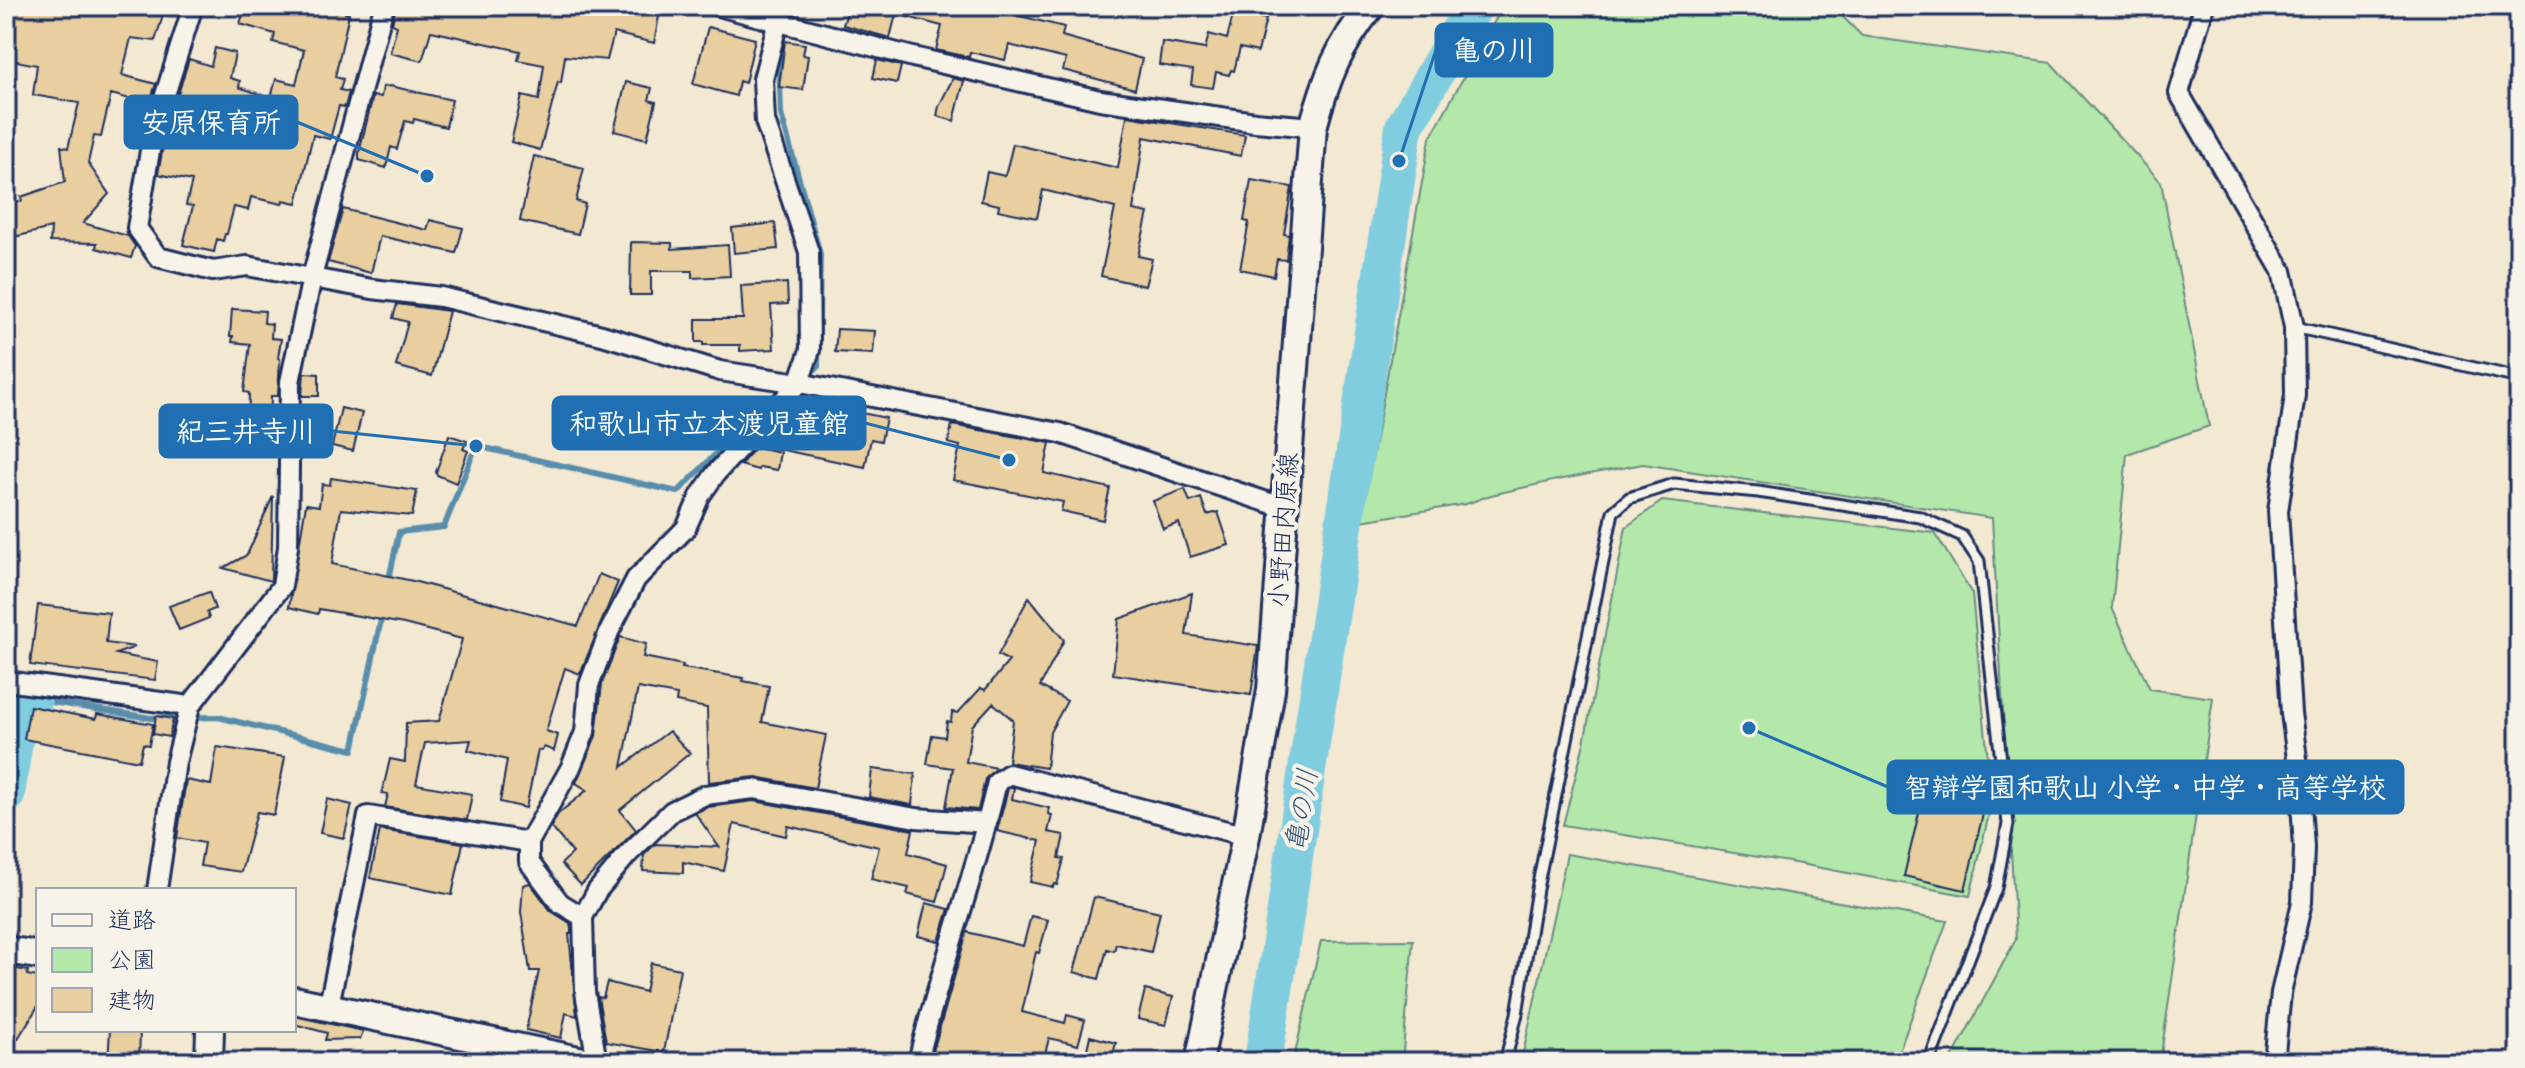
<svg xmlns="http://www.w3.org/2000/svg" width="2525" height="1068" font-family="Dekko,'Klee One',sans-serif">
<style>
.green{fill:#b4e8aa;stroke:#688c84;stroke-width:2}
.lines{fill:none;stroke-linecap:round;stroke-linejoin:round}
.stream{stroke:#588eab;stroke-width:6}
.river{stroke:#80cddf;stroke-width:38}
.building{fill:#e9cf9f;stroke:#1b2f5e;stroke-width:2}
.lane-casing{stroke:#1b2f5e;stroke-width:15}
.street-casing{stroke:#1b2f5e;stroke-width:24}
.secondary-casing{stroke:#1b2f5e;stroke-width:32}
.lane{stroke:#f7f3e8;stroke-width:9}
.street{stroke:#f7f3e8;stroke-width:18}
.secondary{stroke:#f7f3e8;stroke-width:26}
.labels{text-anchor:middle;stroke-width:8;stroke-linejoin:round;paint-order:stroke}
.street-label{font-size:26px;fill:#1b2f5e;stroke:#f7f3e8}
.water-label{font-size:28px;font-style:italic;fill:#34567e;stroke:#f7f3e8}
.leader{fill:none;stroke:#1f6fb2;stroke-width:3}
.callout-dot{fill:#1f6fb2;stroke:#f7f3e8;stroke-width:3}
.callout{fill:#1f6fb2;stroke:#1f6fb2;stroke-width:3}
.callout-label{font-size:28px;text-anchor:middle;font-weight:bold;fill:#fff}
</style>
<rect width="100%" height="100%" fill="#f3e8d2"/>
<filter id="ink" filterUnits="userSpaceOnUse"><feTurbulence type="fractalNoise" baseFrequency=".0125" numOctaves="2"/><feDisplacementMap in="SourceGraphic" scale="16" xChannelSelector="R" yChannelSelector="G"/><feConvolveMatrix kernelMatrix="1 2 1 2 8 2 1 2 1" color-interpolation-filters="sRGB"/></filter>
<g filter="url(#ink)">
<!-- green -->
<path class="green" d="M1503,6H1832L1862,36L2051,63L2161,182L2209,426L2127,454L2112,608L2150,689L2213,698L2160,1062H1950L2016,939L1992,518L1643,464L1557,480L1491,495L1466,504L1361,521L1430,138Z
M1662,501L1935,533L1972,594L1992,801L1970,896L1795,863L1563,825L1584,743L1626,527Z
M1567,854L1947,921L1895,1062H1521Z
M1413,940L1402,1062H1293L1321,941Z"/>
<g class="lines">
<!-- stream -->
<path class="stream" d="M783,37L779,54L781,114L820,254L818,367L808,374
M388,584L399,532L444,527L476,446L678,492L770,399L782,391
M33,699L151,718L218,717L353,750L382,615"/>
<!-- river -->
<path class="river" d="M6,795L18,713L33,699
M1263,1062L1404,127L1474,6"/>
</g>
<!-- building -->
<path class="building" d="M6,6H166L155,41L131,38L122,75L156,84L149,104L111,94L101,137L94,136L88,163L109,194L83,223L128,236L135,246L131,258L96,248L97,243L50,242L51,228L10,238L6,224V205L22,201L21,197L65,182L61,146L68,148L79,103L33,95L37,65L6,59Z
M245,6H347L345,13L349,14L335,77L343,79L340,90L349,92L345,107L339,106L330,139L313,135L297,203L283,200L282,204L251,197L248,210L234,207L227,234H225L223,241L217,239L214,252L183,245L193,206L186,205L192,181L158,174L165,136L189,59L211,66L215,48L235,53L230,78L240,81L239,87L271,98L276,79L296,84L304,50L273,42L275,34L240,24Z
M396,6H661L654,43L614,33L607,60L565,56L561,83L558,82L540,150L511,142L522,96L539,100L544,65L518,60L520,51L431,31L422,61L390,53L397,26L392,24Z
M849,6L889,8V6H1018L1016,15L1064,27L1062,36L1142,59L1135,89L1063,70L1066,59L1009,45L1005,60L970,52L969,57L936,50L942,26L896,14L890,38L843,25Z
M1234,11L1266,19L1258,52L1240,48L1234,71L1231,70L1229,75L1216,72L1213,88L1191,85L1193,70L1159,65L1162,42L1205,49L1209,34L1227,39Z
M708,27L755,39L745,83L739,81L736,96L693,84Z
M785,41L805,44L803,55L808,56L803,90L779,87Z
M877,60L901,66L897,83L873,78Z
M953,78L964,81L954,121L937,116L939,106Z
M626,82L652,88L649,100L656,102L647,139L614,131Z
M390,86L452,100L446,127L414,119L413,123L405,121L397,149L391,147L386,168L359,160V153L373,96L381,97L383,87Z
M1127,116L1245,135L1241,156L1144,137L1133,210L1148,213L1138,256L1152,259L1145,286L1101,276L1115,208L1043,190L1037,218L998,210L999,205L981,201L987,172L1005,176L1013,144L1118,168Z
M534,156L584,168L576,201L585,204L578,234L520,221Z
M1251,180L1292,187L1284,234L1289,235L1286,260L1277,259L1274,276L1240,269L1249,222L1244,221Z
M343,209L427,230L430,220L463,228L456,253L380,236L371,273L328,262Z
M775,223L778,249L734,253L732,228Z
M631,242L672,243V249L728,245L730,276L692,278V271H651V295H630Z
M787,283L788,304L771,305L774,349L740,351V345H703V342H696V319H743L741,286Z
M397,304L449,311L432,376L396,366L408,322L393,318Z
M232,309L265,311L264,323L272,324L271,338L281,339L278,358L280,359L278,396H271L270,436H248L249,393L244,392L250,344L232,342L233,336H230Z
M837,329L875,331L873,354L835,352Z
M304,373L319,374V396H302Z
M341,408L362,413L353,451L332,446Z
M842,409L886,418L881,441L871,439L865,467L768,447L772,430L777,424L824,434L827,420L839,422Z
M952,425L1050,443L1044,473L1110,488L1103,520L1061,511L1063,502L953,480L960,446L948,443Z
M449,435L467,441L463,449L468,451L456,483L437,475L436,472Z
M756,447L780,452L777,470L759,467L758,470L740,465Z
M331,478L417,491L412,516L341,509L332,564L413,581L578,626L599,574L618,582L580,674L565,668L546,731L558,735L554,751L544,747L542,751L538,750L526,808L500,802L507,760L468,750L471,740L425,743L416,784L472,794L467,820L385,807L388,794L382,793L390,759L405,762L406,723L439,721L462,639L404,624L319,609L318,614L289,607L306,504L319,506L322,484L330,485Z
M1185,489L1190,502L1201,498L1207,515L1218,512L1229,545L1190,557L1179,523L1163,529L1153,501Z
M273,496L271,581L223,568L247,555Z
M209,592L215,609L207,612L209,618L179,630L169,606Z
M1192,593L1186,635L1258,646L1251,695L1113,674L1119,619Z
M1029,597L1064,640L1040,686L1067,701L1050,732L1046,768L1008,762L1013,720L993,703L972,726L966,762L997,768L985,779L978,810L946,807L953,768L927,764L932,735L945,737L947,721L951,722L952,712L958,713L981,688L985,690L1009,661L998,655Z
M38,605L109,613L106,643L135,647L116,654L158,662L155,680L30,665Z
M620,637L646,644L643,657L683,665L682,668L744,678L743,681L769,686L762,722L826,735L815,788L756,777L709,782L707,708L676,702L677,695L638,688L622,767L669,731L690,753L620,810L636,830L581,885L561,864L573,853L551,827L558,814L587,790L576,783L596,736L602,684Z
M30,706L96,719L97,714L153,724L149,745L143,744L139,761L24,739Z
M156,716L173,719L169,737L153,734Z
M217,747L285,757L274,815L257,812L241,872L200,866L204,843L177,838L186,780L211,785Z
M872,769L915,774L912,805L869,797Z
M1011,787L1014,788L1012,799L1049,808L1048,814L1052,815L1048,832L1064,835L1059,858L1064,859L1057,885L1054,884L1053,887L1030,882L1040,841L997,831L1008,789Z
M1925,787L1986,801L1965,890L1904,876Z
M327,799L352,805L344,838L320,833Z
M754,801L913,830L908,853L947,864L937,902L907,894L909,888L871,879L879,847L788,826L786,836L734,824L724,871L683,862V873L643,871L644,855L655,844L719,847L695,813L708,807Z
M380,830L463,843L452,895L370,878Z
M530,883L551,911L570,923L571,928V934H569L577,1016L566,1013L561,1038L526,1030L539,971H530L521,912L523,885Z
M1094,897L1160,912L1151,952L1116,944L1114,951L1107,949L1099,979L1074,972Z
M926,903L949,909L939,941L918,936Z
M1031,916L1048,920L1039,953L1036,952L1022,1012L1065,1023L1067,1015L1085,1020L1078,1045L1049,1038L1043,1062H930L967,932L1023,946Z
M651,963L680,969L664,1052L606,1042L598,997L603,998L607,982L645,992Z
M6,967L28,971L27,975L38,977V1006L6,1058Z
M1145,990L1173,997L1166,1025L1138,1019Z
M294,1016L363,1031L360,1039L325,1040L327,1033L294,1024Z
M110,1030H140L139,1062H108Z
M1090,1036L1116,1043L1111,1062H1084Z"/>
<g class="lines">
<!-- lane casing -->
<g class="lane-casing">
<path id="lane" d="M2294,327L2519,378
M1505,1062L1517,1014L1537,889L1613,512L1629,498L1674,484L1758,492L1920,517L1962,536L1979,561L2008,824L1996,888L1929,1062"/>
</g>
<!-- street casing -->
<g class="street-casing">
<path id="street" d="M193,6L153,133L137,228L158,257L213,271L247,266L372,289L441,297L602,335L720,371L799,383L1060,433L1285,508
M718,6L913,57L1100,100L1255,122L1313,127
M2204,6L2179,93L2282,271L2294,327L2295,395L2278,511L2291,713L2299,774L2304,847L2302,902L2281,993L2274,1062
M6,681L190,706
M157,890L176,762L190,706L282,586L288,547L290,382L312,277L384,6
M583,917L560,903L529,862V842L571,767L585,732L589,685L609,632L636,579L686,528L700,496L716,473L799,383L810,350L809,252L765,121L763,79L782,6
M329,1005L368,816L529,842
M597,1062L585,992L583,917L597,891L627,855L672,811L705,795L754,789L916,818L987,823
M918,1062C940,968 975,877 997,782L1009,774L1246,836"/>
</g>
<!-- secondary casing -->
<g class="secondary-casing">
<path id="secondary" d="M6,950L38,955
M294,1000L588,1062
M209,1062L210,1030
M1199,1062L1246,836L1271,690L1313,127C1326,79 1339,45 1371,6"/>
</g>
<!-- lane -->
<use href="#lane" class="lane"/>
<!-- street -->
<use href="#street" class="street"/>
<!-- secondary -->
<use href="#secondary" class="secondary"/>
</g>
</g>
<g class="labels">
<!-- street labels -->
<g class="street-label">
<text transform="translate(1283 530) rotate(-86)" y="9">小野田内原線</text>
</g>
<!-- water labels -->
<g class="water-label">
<text transform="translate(1301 810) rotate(-81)" y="10">亀の川</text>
</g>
</g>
<!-- callouts -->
<path class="leader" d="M1399 161L1436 50M427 176L297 122M1009 460L865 423M476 446L332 431M1749 728L1888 787"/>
<g class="callout-dot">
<circle cx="1399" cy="161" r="8"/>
<circle cx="427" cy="176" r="8"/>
<circle cx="1009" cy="460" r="8"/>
<circle cx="476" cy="446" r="8"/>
<circle cx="1749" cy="728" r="8"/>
</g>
<g class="callout">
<rect x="1436" y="24" width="116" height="52" rx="8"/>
<rect x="125" y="96" width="172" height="52" rx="8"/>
<rect x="553" y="397" width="312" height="52" rx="8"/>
<rect x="160" y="405" width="172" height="52" rx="8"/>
<rect x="1888" y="761" width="515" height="52" rx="8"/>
</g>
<g class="callout-label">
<text x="1494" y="60">亀の川</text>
<text x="211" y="132">安原保育所</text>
<text x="709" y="433">和歌山市立本渡児童館</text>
<text x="246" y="441">紀三井寺川</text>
<text x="2145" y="797">智辯学園和歌山 小学・中学・高等学校</text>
</g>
<!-- margin -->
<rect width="2525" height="1068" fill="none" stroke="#f7f3e8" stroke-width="32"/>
<rect x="16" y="16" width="2493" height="1036" fill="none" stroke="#1b2f5e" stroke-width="3" filter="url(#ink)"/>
<!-- legend -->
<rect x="36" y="888" width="260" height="144" fill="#f7f3e8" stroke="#9fa5b1" stroke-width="2"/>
<rect x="52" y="914" width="40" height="12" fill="#f7f3e8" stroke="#9fa5b1" stroke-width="2"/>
<text x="108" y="928" font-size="24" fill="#1b2f5e">道路</text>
<rect x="52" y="948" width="40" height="24" fill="#b4e8aa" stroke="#9fa5b1" stroke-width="2"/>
<text x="108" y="968" font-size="24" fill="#1b2f5e">公園</text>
<rect x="52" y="988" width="40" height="24" fill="#e9cf9f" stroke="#9fa5b1" stroke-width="2"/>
<text x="108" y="1008" font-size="24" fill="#1b2f5e">建物</text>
</svg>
